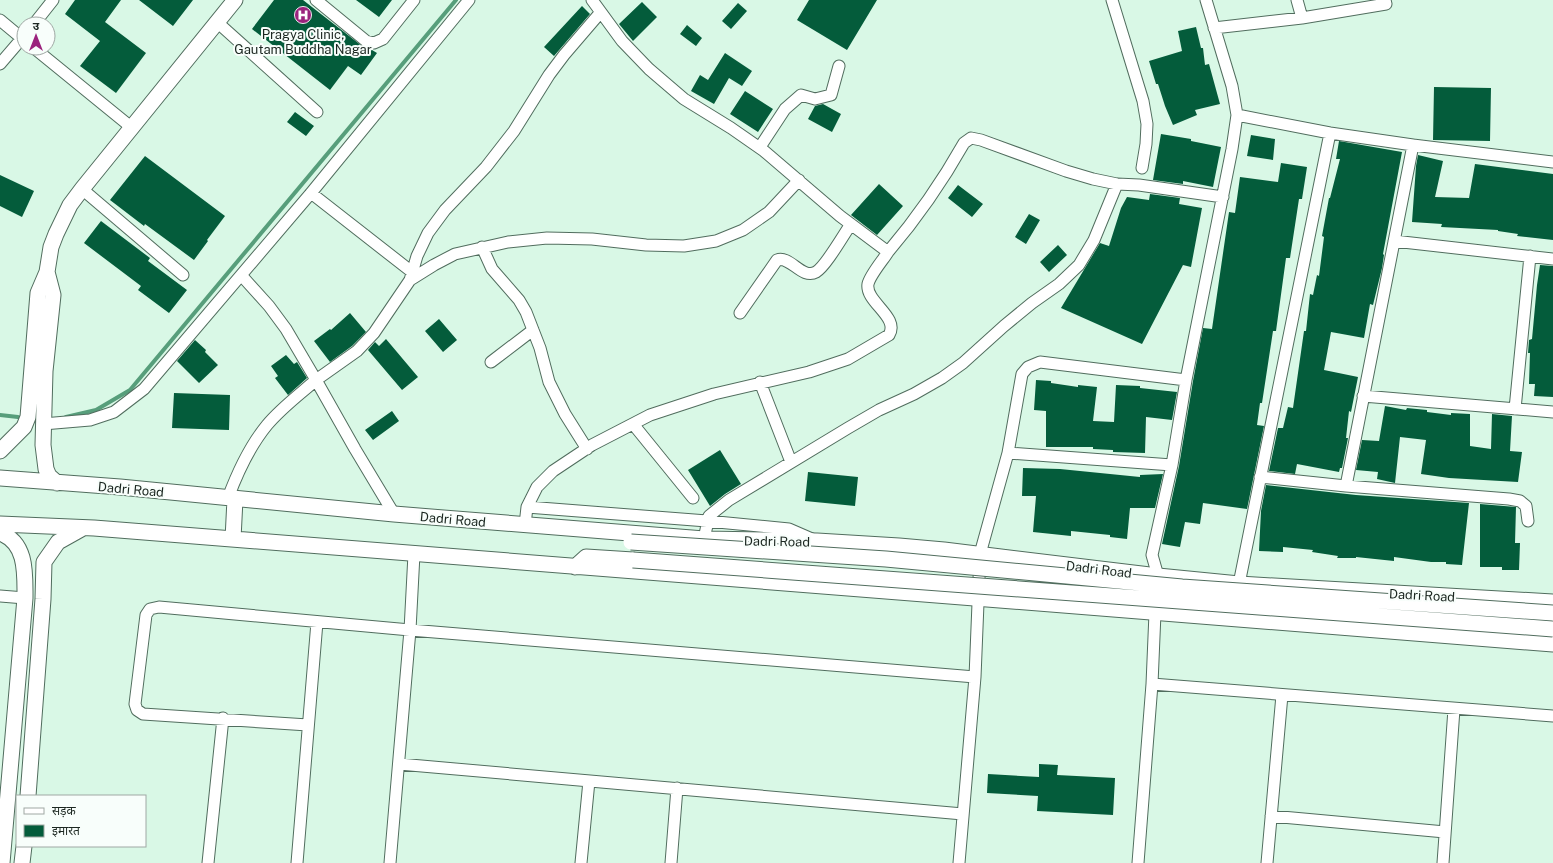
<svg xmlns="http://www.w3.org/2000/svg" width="1553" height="863" font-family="'Public Sans','Noto Sans Devanagari',sans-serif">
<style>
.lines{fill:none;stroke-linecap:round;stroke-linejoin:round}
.stream{stroke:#579e7b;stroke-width:4}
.building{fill:#045c3b}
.street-casing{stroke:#516d5e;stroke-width:13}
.secondary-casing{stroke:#516d5e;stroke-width:17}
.street{stroke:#fff;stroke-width:11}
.secondary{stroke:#fff;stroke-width:15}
.secondary-bridge-casing{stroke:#516d5e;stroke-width:17;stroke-linecap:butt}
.secondary-bridge{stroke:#fff;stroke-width:15}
.labels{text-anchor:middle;stroke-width:4;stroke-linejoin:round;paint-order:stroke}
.poi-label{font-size:13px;fill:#1c2721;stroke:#f8fefb}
.street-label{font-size:13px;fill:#1c2721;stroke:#f8fefb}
</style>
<rect width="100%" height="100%" fill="#d9f8e6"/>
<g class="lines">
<!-- stream -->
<path class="stream" d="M0,415L18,417
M66,417L96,410L130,390L456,0"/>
</g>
<!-- building -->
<path class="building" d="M75,0H121L105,22L146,53L116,93L80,66L100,41L65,14Z
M139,0H193L173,26Z
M274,0H303L362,46L372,50L377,53L361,75L348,66L330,90L252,29Z
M356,0H392L379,17Z
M809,0H877L847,50L797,20Z
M642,2L657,17L633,41L619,24Z
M738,3L747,11L731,29L722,21Z
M582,6L590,14L554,56L544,47Z
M687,25L702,38L696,46L680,34Z
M1196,27L1201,48H1203L1205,65L1209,64L1220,104L1195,110L1197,115L1173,125L1165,106L1158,84H1156L1149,61L1182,51L1178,31Z
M725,53L752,71L742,86L729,78L714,104L691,91L700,75L708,80Z
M1434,87L1491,88L1490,141L1433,140Z
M745,91L773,109L758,132L730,114Z
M823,104L841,114L832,132L808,119L815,106Z
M295,112L314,126L306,136L287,122Z
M1161,134L1191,139V141L1221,147L1213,187L1183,181V184L1153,180Z
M1251,135L1275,139L1273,160L1247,156Z
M1339,141L1402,152L1383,254L1384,255L1382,268L1373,305L1370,304L1364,338L1331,332L1324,370L1358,377L1351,412L1349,411L1346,438H1348L1342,468H1340L1339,472L1297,464L1295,474L1269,471L1278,428H1283L1288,407L1293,408L1304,331H1306L1310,294L1313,295L1317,275L1319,276L1324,237L1322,236L1329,198H1330L1340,159H1336Z
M1418,155L1443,161L1435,197L1469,198L1475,164L1553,174V240L1517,236L1518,234L1498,231V230L1441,227L1442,224L1412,222L1416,166Z
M145,156L225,216L207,240L208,241L194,260L145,224L144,226L110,200Z
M1281,163L1307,167L1302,199H1299L1290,258H1286L1276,331H1273L1262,403H1260L1257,425L1264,426L1247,509L1203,503L1200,524L1185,522L1180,547L1162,544L1179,466L1193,381L1203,328L1212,329L1229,212L1235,213L1240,177L1278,182Z
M0,175L34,191L22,217L0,206Z
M879,184L903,206L877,235L851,215Z
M958,185L983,204L972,217L948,198Z
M1150,194L1180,198L1179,204L1202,208L1191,267L1183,265L1142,344L1061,308L1100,243L1109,246L1121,208L1127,197L1149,200Z
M1029,214L1040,220L1026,244L1015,237Z
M101,221L150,258L148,261L187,290L169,313L138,290L141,286L84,243Z
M1058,245L1067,255L1049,272L1040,262Z
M1540,265L1553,266V397L1534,396L1535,384H1529L1530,353H1528L1529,340L1532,339L1537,285Z
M350,313L366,332L352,346L330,362L314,341L330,329L331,330Z
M439,319L457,340L443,352L425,331Z
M386,339L418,377L402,390L368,350L375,342L379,346Z
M195,340L206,350L205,352L218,365L199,383L177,361Z
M286,355L294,364L297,362L307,378L288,395L275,378L278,376L271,366Z
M1036,380L1051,381V383L1078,387V385L1097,387L1093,421L1114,422L1116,385L1140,386V388L1177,392L1172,420L1146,417L1145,453L1113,452V450L1093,449V447H1046V411L1034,410Z
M174,393L230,395L229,430L172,428Z
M1385,406L1406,410L1407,408L1427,410V412L1451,415V413L1470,414V446L1491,449L1492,414L1512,416L1510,451L1522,452L1518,482L1449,478L1421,474L1426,440L1400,437L1395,483L1377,479L1378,472L1356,470L1362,440L1379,441Z
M392,411L399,421L373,440L365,430Z
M720,450L741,484L725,494L710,506L688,470Z
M1023,468L1060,469L1140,477V475L1163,474L1155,508H1130L1127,539L1110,537V535L1071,531V536L1033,532L1036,496H1022Z
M808,472L858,477L855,506L805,501Z
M1266,485L1356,495L1469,503L1462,565L1446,564V562H1431L1394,557V561L1356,557V558H1337L1338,556L1312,552L1313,550L1283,547V552L1259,551L1261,511Z
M1480,504L1516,507L1515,543H1520L1519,570H1502V567H1480Z
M1039,764L1058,765L1057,775L1115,778L1113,815L1037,811L1038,796L987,793L988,774L1039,777Z"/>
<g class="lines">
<!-- street casing -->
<g class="street-casing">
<path id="street" d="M316,0L366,41L374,43L383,39L414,0
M1112,0L1143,101L1147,124L1146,144L1142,168
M1297,0L1302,18
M0,20L24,40
M217,22L317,112
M34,24L53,0
M1214,28L1302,18L1386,4L1385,0
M34,48L131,127
M0,64L24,36
M1237,115L1330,133L1413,145L1553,162
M760,147L785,109L801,95L815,99L831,95L839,66
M82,189L183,275
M311,193L412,272
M1394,241L1553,259
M482,247L492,269L519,300L526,312L540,348L549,382L565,414L587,449
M888,252C917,218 942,182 964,143L971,138L981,140L1066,171L1093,179L1117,184L1139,185L1223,197
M410,280L417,256L428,233L445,210L486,167L514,131L549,75L564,55L600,13
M740,313L777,260C790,255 802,280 816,272C826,266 844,234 851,224
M491,362L533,330
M760,382L791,462
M1363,396L1553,412
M1515,409L1530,256
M43,424L90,420L114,412L144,389L311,193L469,0
M633,424L693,498
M1172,465L1008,453L1022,374L1028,367L1040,362L1186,380
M1260,477L1346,486L1509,499L1520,501L1526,506L1528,521
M1346,486L1413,145
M228,498C238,471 249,447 267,425C281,408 300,394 316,380L286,329L269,306L241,275
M527,507L707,521L789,529L812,539
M394,514L355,449L316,380L357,351L374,333L410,280L434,265L455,254L508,242L547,238L592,239L646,245L684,246L716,241L743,230L769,212L799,180
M525,525L527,507L537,487L553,471L592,445L650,415L714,394L809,372L848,359L889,335C900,317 865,302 868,284C870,275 883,260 888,252L840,216L764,151L731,128L684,99L649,69L622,41L592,0
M704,539L709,516L729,500L848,428L879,410L914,394L942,378L963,363L1004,326L1032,303L1059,284L1079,265L1094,240L1117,184
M1158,576L1152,555L1172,465L1186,380L1232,149L1237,115L1232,86L1206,0
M1239,584L1330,133
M0,596L25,598
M1152,684L1553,716
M308,725L143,714L137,710L135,704L146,615L150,609L159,607L410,630L975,677
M399,764L963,814
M1271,816L1445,832
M208,863L223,718
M297,863L317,622
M390,863L410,630L414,554
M581,863L589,781
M671,863L677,788
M959,863L975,677L980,554L1008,453
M1138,863L1152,684L1155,613
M1267,863L1282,695
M1443,863L1454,709"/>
</g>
<!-- secondary casing -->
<g class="secondary-casing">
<path id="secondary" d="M47,272L53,295L45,371L43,445L46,469L49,476L57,483
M0,451L24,427L28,417L38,293L47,272L51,247L56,234L70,205L82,189L235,0
M0,478L120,487L394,514L704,539L817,541L899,546L944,550L1158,576L1239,584L1553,602
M0,524L94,528L1553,644
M0,533C27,542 25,574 25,598L2,863
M233,539L235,499
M575,567L586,557L633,560
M28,796L43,599L44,562L58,542L83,528
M22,863L24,846"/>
</g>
<!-- street -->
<use href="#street" class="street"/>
<!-- secondary -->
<use href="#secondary" class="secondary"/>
<!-- secondary-bridge casing -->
<g class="secondary-bridge-casing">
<path id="secondary-bridge" d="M631,542L886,559L1182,587L1553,613
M633,560L1553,629"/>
</g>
<!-- secondary-bridge -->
<use href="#secondary-bridge" class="secondary-bridge"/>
</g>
<!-- icons -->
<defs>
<g id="hospital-disc" transform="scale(0.9)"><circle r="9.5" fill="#9b237d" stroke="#f8fefb"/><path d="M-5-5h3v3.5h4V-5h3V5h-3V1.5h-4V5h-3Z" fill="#fff"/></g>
</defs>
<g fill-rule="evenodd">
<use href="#hospital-disc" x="303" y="15"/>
</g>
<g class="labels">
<!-- poi labels -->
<g class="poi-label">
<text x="303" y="39">Pragya Clinic,<tspan x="303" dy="15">Gautam Buddha Nagar</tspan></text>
</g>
<!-- street labels -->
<g class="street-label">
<text transform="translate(131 489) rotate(5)" y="5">Dadri Road</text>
<text transform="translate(453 519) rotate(5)" y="5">Dadri Road</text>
<text transform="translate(777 541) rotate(1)" y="5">Dadri Road</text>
<text transform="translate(1099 569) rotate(7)" y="5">Dadri Road</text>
<text transform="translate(1422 595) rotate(3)" y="5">Dadri Road</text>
</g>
</g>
<!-- legend -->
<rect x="16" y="795" width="130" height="52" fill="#f8fefb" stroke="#a0a8a4"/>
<rect x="24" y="808" width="20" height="6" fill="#ffffff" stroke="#a0a8a4"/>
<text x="52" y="815" font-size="12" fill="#1c2721">सड़क</text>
<rect x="24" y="825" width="20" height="12" fill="#045c3b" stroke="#a0a8a4"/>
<text x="52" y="835" font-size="12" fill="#1c2721">इमारत</text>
<!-- north arrow -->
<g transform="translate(36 36)"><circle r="19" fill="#f8fefb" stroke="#a0a8a4"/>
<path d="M0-3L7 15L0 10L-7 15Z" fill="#9b237d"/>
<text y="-6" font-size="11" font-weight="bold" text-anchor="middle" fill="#1c2721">उ</text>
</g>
</svg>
